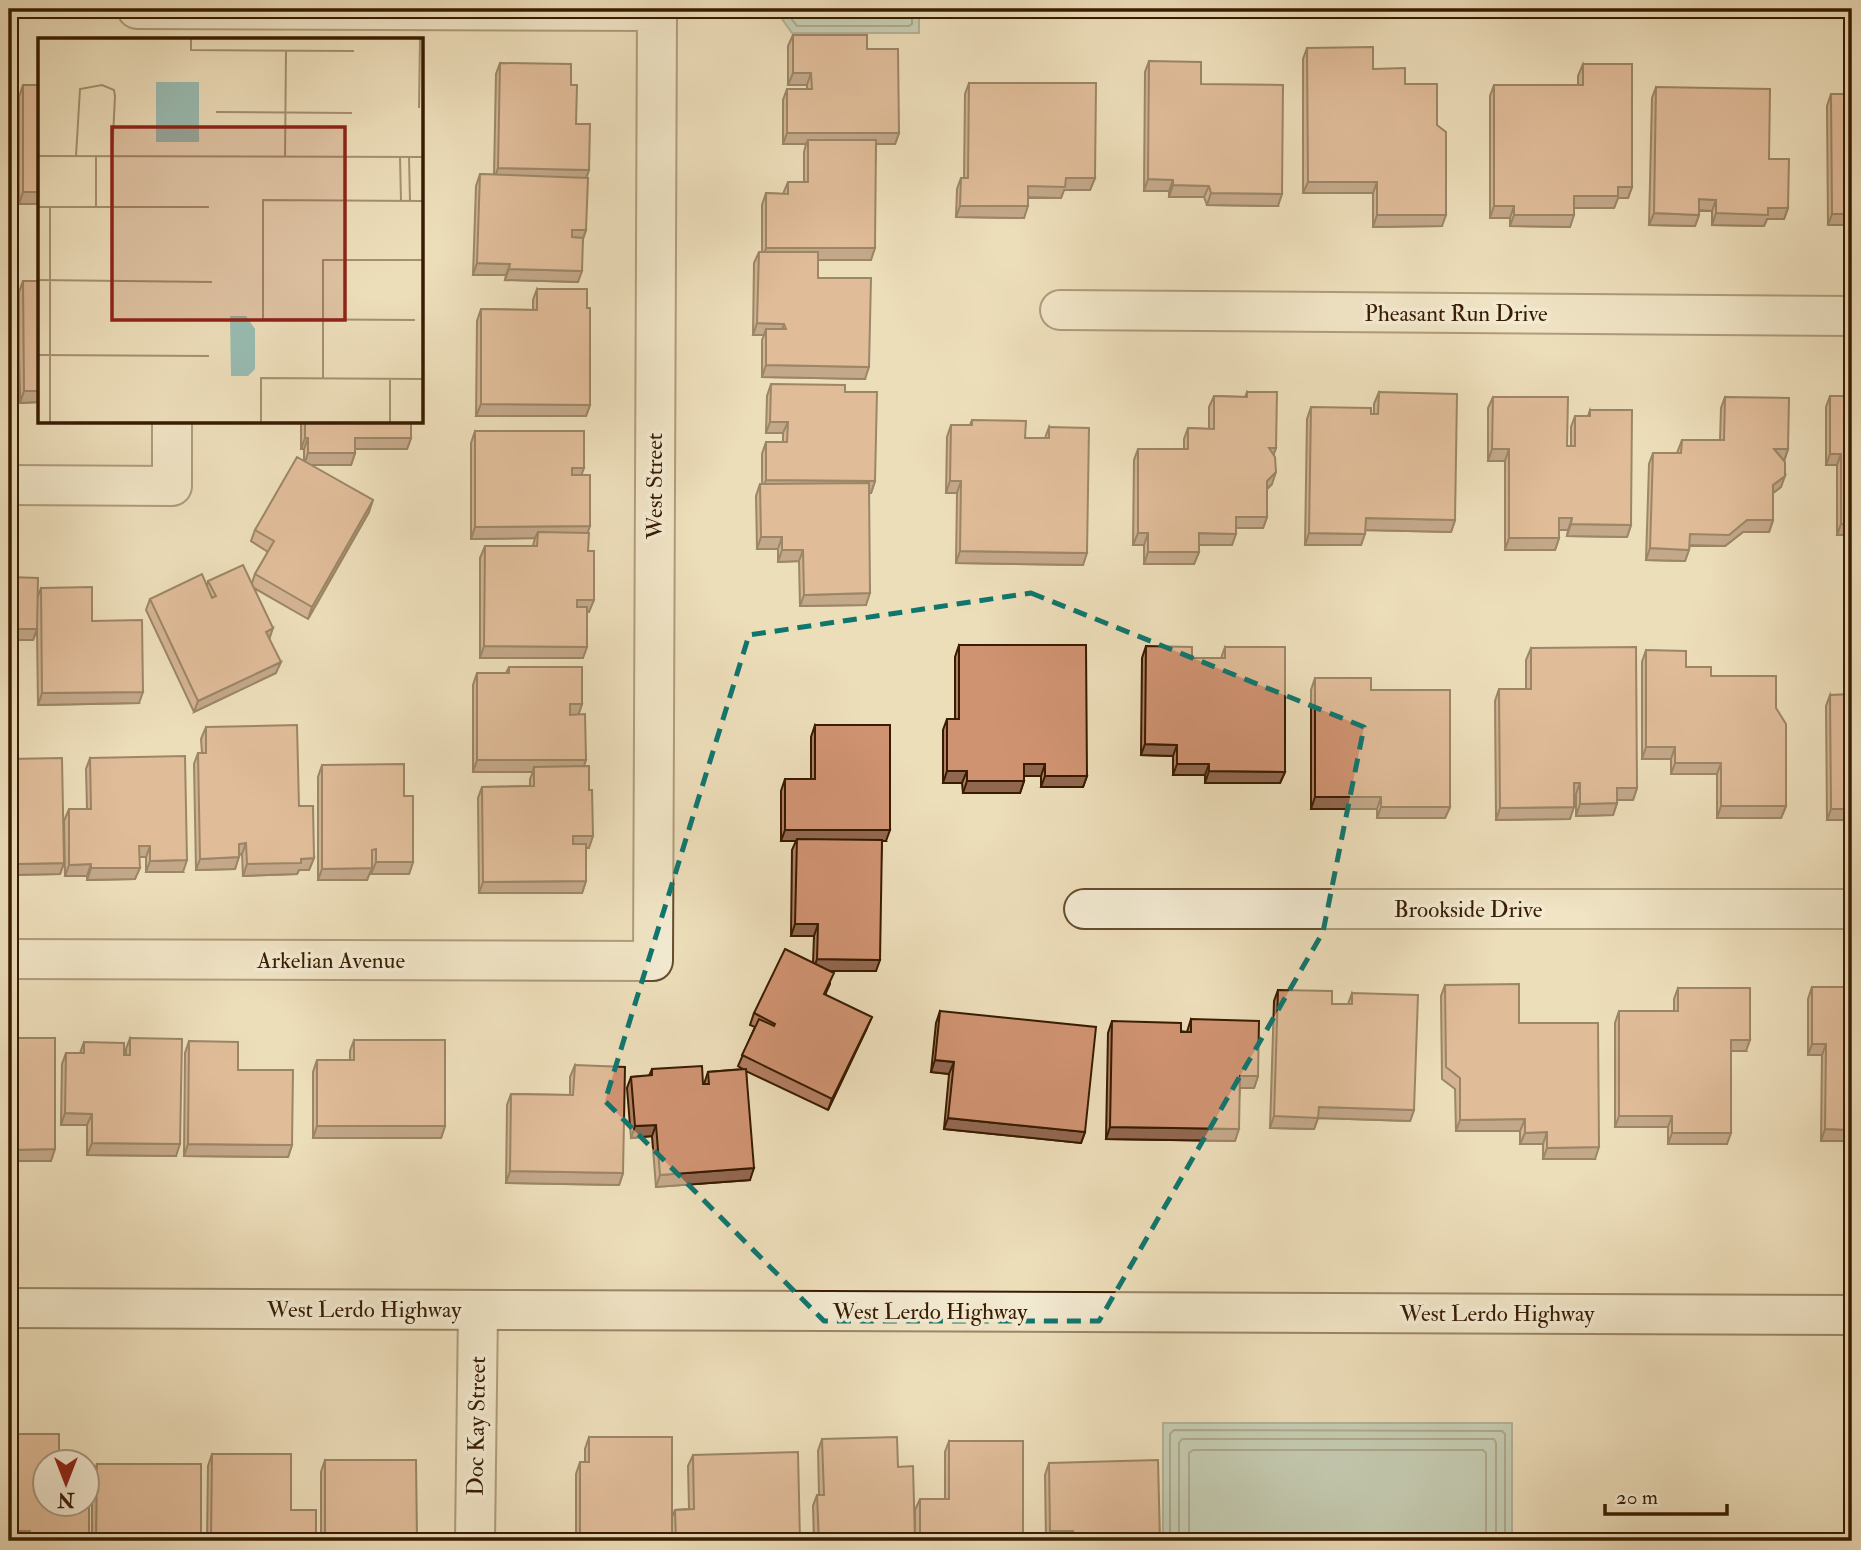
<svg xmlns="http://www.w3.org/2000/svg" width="1861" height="1550" font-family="'IM FELL Double Pica',serif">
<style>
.water{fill:#99bcb2;stroke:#727c6b;stroke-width:2}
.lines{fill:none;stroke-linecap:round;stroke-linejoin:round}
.shore{stroke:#686c5a;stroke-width:2}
.street-casing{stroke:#654c2f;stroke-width:42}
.secondary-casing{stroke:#381c01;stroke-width:42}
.street{stroke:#f3ead2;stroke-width:38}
.secondary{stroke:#f3ead2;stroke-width:38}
.wall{fill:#b37e62;stroke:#381c01;stroke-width:2}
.shaded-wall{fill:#926750;stroke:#381c01;stroke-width:2}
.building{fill:#d09372;stroke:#381c01;stroke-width:2}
.marked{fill:none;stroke:#0f766e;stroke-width:5;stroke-dasharray:14 9;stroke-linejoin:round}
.labels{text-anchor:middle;stroke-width:7;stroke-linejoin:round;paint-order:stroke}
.street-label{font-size:23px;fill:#381c01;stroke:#f3ead2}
.inset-road{fill:none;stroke:#a59070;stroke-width:2}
.view{fill:#8f2418;fill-opacity:0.15;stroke:#8f2418;stroke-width:3.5}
.inset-edge{fill:none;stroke:#381c01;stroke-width:3.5}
</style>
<rect width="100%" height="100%" fill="#eddeba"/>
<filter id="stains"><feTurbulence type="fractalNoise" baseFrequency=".00286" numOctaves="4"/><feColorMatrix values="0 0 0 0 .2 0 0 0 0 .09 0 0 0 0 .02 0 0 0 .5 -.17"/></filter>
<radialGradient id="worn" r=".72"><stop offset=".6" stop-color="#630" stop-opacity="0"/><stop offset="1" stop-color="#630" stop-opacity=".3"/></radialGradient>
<!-- water -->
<path class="water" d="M775,9H919V33H792Z
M1163,1423H1512V1541H1163Z"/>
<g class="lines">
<!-- shore -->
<path class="shore" d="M784,9L797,26H909L912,24V9
M794,9L802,18H900L903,15V9
M1170,1541V1434L1174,1430L1502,1431L1505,1434V1541
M1179,1541V1443L1182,1439H1494L1496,1443V1541
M1189,1541V1453L1193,1450H1483L1486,1453V1541"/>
<!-- street casing -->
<g class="street-casing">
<path id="street" d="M1060,310L1852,316
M9,485L172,486V422
M1084,909H1852
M9,959L653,961L657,11L137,9
M475,1541L478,1310"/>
</g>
<!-- secondary casing -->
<g class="secondary-casing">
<path id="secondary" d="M9,1308L1852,1315"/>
</g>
<!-- street -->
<use href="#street" class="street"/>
<!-- secondary -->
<use href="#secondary" class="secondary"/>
</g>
<!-- wall -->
<path class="wall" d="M793,35L867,49L899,133L895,144H876L871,260H818V278L865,379L762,377V340L764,335H753L754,263L759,252H762V205L766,193L783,194L788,182H804V152L806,144H783V100L787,89H807V85H788V46Z
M1307,48L1373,69L1405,84L1442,226L1373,227V193H1303V59Z
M1149,61L1201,84L1278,206L1207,205L1204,197H1169V191H1144L1145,72Z
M500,63L571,85L576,124L586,178V230L583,239L578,282L505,280L506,275H473L476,186L480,174L494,175L496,74Z
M1583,64L1632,187L1628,198H1618L1614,208H1574L1570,227L1510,226V218H1490V96L1494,85H1578V76Z
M969,83L1095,178L1090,190H1064L1061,198H1028L1024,218L956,217L957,189L961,178H964L965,94Z
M23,85L40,204H19V195L15,206L19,169V97Z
M1656,87L1769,159L1788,208L1784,219H1767L1764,226L1712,225V211H1699V215L1695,226L1649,225L1652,98Z
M1831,94H1852V225H1828L1827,106Z
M23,281L40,402L20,403V394L16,405L19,370V292Z
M537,289L590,405L586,416H476L477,321L481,309L533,310V300Z
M771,384L845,392L875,481L871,493H869L866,605L800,606L799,561L778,562V549H757L756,496L760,484H762V454L766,442H783V433H766L767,396Z
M1851,391L1852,535H1837V465H1826V407L1830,396H1849Z
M1247,392L1276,448L1273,455L1272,484L1267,489V517L1263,528H1236L1232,545H1199V552L1194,564H1144V545H1133L1134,460L1138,449H1184V439L1188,428L1209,429V407L1214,396L1245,397Z
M1379,392L1455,520L1451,532L1365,530L1361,545H1305L1307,419L1311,407L1374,414V404Z
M1493,397L1567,446H1571V427L1575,416H1588L1590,410L1631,525L1627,537L1567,536L1568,530H1559V538L1555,550H1505V461H1488V408Z
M1725,397L1788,449L1784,461L1781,487L1773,493V520L1769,532H1743L1725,546H1690L1685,561L1646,560L1649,464L1653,453H1677L1682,440H1720L1721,408Z
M972,420L1025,438H1045L1049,427L1083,565L956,563L957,493H946L947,437L951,425H970Z
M301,422H411V438L407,449H355V453L351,465H311L369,512L308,619L254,588L269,639L276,673L194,712L146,610L150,599L207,586L208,581L252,583L255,574L268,552L251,541L255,530L304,461V449H301Z
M475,431L581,475L587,533L589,612H587L583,658H480V558L485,546H533L535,538L471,539V443Z
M9,577L38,596L41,588L92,621L139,703L38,705L37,630L33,640H9Z
M959,645L1087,776L1083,787H1041V776H1024V781L1020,793H963L962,783H943V730L947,719H955V657Z
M1146,646L1192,658H1221L1225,647L1285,772L1280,783H1205V775H1173V756L1141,755L1142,658Z
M1531,648L1637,788L1633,800H1617V803L1613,815L1576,816V794H1574L1570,819L1496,820L1495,701L1499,689H1526V660Z
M1646,650L1686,667L1711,676L1776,708L1786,806L1781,818H1717V774H1671V759H1642V662Z
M509,667L582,704L578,715L584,766L589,848H586V881L582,893H479L478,798L482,787L530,786V779L533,772H473V685L477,673H506Z
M1315,678L1371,690L1450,807L1445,818H1377V809H1311V690Z
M1830,695L1852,820H1827L1826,706Z
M815,725L886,841H882L876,971H830V984L825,995L867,1028L828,1110L746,1071L750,1180L656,1187L652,1136L631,1138L627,1088L631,1077L649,1076L652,1069L704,1084L708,1072L743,1069L738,1066L755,1027L750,1025L754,1013L813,963L814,936H791L792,850L796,841H781V791L785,779H811V737Z
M206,727L299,806L314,858L309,870H299L297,874L243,876L242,854L239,855L235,869L196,870L194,764L198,753H202L201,739Z
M90,758L183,872H146V857H139L135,879L87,880V876H65L64,821L69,809H87L86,769Z
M9,759L64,863L60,874L12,875Z
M322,765L404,796L413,862L409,874H371V869L367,880H318V777Z
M1445,985L1519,1023L1595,1159H1543V1144H1520V1131H1456L1455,1089L1442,1079L1441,996Z
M1812,987H1852V1141H1821L1822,1055H1808V999Z
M1678,988L1746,1051H1731L1727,1144H1668V1127H1615V1023L1619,1011H1674V999Z
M1278,990L1332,1004H1348L1352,993L1414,1110L1410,1121L1318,1118L1314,1129L1270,1128L1274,1001Z
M940,1011L1085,1132L1081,1143L944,1129L949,1074L931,1072L936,1023Z
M1191,1019L1258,1076L1254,1088H1240L1235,1141L1106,1139L1108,1033L1112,1021L1187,1032Z
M130,1038L176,1156L87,1155V1125H61L62,1064L66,1053H80L84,1042L126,1055V1049Z
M354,1040L445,1126L441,1138H313V1072L317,1060H350V1051Z
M189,1041L238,1070L292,1145L288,1157L184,1156L185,1053Z
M575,1065L623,1173L619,1185L506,1183L507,1105L511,1094L570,1095V1077Z
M589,1437L672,1517L675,1510L689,1509L688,1466L693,1455L800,1541H576V1474L580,1462H585V1449Z
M822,1439L898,1467L915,1541V1510L920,1499H945V1452L949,1441L1023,1541H814L813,1506L817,1495H819L818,1451Z
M212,1454L291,1510L316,1541H207L208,1466Z
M325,1460L417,1541H321V1472Z
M1049,1463L1160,1541H1046L1045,1475Z
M97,1464L198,1541H92V1475Z"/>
<!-- shaded-wall -->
<path class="shaded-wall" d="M793,73H811L807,85H788Z
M787,133H899L895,144H808V140L806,144H783Z
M498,168L589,170L585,182L494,180Z
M1066,178H1095L1090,190H1064L1061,198L1024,197L1028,186Z
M1148,179L1173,180L1169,191H1144Z
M1308,182H1377L1373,193H1303Z
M1173,185L1209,186L1204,197H1169Z
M1618,187H1632L1628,198H1618L1614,208H1570L1574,196Z
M23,192H40V204H19Z
M1211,193L1282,194L1278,206L1207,205Z
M9,194H19L15,206H9Z
M1699,199L1716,200L1712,211L1695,210Z
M960,206H1028L1024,218L956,217Z
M1494,206H1514L1510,218H1490Z
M1768,208H1788L1784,219H1767L1764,226L1712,225L1716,213Z
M1654,213L1699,215L1695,226L1649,225Z
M1832,214H1852V225H1828Z
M1377,215H1446L1442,226L1373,227Z
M1514,215H1574L1570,227L1510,226Z
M572,230H586L582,241H568Z
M766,248H875L871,260H762Z
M477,263L510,264L506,275H473Z
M509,269L582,271L578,282L505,280Z
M757,323L784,324L780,336L766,329L764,335H753Z
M766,365L869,367L865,379L762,377Z
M24,391H40V402L20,403Z
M9,393H20L16,405H9Z
M481,404L590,405L586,416H476Z
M770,422H788L783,433H766Z
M305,438H308L304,449H301Z
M355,438H411L407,449H351Z
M1269,448H1276L1272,459Z
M1492,449H1509L1505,461H1488Z
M1774,449H1788L1784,461Z
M308,453H355L351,465H304Z
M1830,454H1841L1837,465H1826Z
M572,468H584L580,479H568Z
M1276,472L1272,484L1263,493L1267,481Z
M1785,476L1781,487L1769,496L1773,485Z
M766,480L875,481L871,493L762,491Z
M950,481H961L957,493H946Z
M373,500L369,512L308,619L312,607Z
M1236,517H1267L1263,528H1232Z
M1366,518L1455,520L1451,532L1362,530Z
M1559,518H1572L1568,530H1555Z
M1747,520H1773L1769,532H1743L1725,546L1686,545L1690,534Z
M1571,524L1631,525L1627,537L1567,536Z
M1841,524H1852V535H1837Z
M590,526L586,538L538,532L535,538L471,539L475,527Z
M1138,533H1148L1144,545H1133Z
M1199,533L1236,534L1232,545H1194Z
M1309,533L1365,534L1361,545H1305Z
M761,537H782L778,549H757Z
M1509,538H1559L1555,550H1505Z
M1650,548L1689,550L1685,561L1646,560Z
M782,550H803L799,561L778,562Z
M960,551L1087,553L1083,565L956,563Z
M1148,552H1199L1194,564H1144Z
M870,593L866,605L800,606L804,595Z
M577,600H594L589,612H573Z
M273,628L269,640L266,632Z
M9,629H37L33,640H9Z
M484,646L587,647L583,658H480Z
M281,662L276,673L194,712L198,701Z
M143,692L139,703L38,705L42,693Z
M570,704H582L578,716H566Z
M1145,744L1177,745L1173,756L1141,755Z
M1646,747H1675L1671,759H1642Z
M477,760H586L582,772L534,767L533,772H473Z
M1675,763H1721L1717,774H1671Z
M1024,764H1045L1041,776H1020Z
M1177,764H1209L1205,775H1173Z
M947,771H967L962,783H943Z
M1209,771L1285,772L1280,783H1205Z
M1045,776H1087L1083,787H1041Z
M967,781H1024L1020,793H963Z
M1574,783H1580L1576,794H1570Z
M1617,788H1637L1633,800H1613Z
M1315,797H1381L1377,809H1311Z
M1617,803L1613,815L1576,816L1580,804Z
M1721,806H1786L1781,818H1717Z
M1381,807H1450L1445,818H1377Z
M1574,807L1570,819L1496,820L1500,808Z
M1831,809H1852V820H1827Z
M785,830H890L886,841H797V839L796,841H781Z
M573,836H593L589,848H569Z
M246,843L242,854L235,855L239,844Z
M9,846H16L12,857H9Z
M139,846H150L146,857H135Z
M239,857L235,869L196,870L200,859Z
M314,858L309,870H299L297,874L243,876L247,864Z
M187,860L183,872H146L150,861Z
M376,862H413L409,874H371Z
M64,863L60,874L12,875L17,864Z
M91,864L87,876H65L69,865Z
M91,868H140L135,879L87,880Z
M372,868L367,880H318L322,869Z
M586,881L582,893H479L483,882Z
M795,924H818L814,936H791Z
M817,959L880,960L876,971H813Z
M872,1017L867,1028L828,1110L832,1099Z
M1731,1040H1750L1746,1051H1727Z
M1812,1044H1826L1822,1055H1808Z
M935,1060L954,1062L949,1074L931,1072Z
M1240,1076H1258L1254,1088H1236Z
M1319,1107L1414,1110L1410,1121L1318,1118L1314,1129L1270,1128L1274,1116Z
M65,1113L92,1114L87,1125H61Z
M1619,1116H1672L1668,1127H1615Z
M948,1118L1085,1132L1081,1143L944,1129Z
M1525,1119L1520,1131H1456L1460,1120Z
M656,1125L652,1136L631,1138L635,1126Z
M317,1126H445L441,1138H313Z
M1110,1127L1239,1129L1235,1141L1106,1139Z
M1825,1129L1852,1130V1141H1821Z
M1547,1132L1543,1144H1520L1525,1133Z
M1672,1133H1731L1727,1144H1668Z
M92,1143L180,1144L176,1156L87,1155Z
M188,1144L292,1145L288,1157L184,1156Z
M1599,1147L1595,1159H1543L1547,1148Z
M55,1149L51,1161H9V1150Z
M754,1168L750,1180L656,1187L660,1175Z
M510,1171L623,1173L619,1185L506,1183Z
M9,1531H30L26,1541H9Z
M1050,1531H1073L1070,1541H1047Z
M144,1534H201L198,1541H142Z
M30,1540H89L30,1541Z
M1073,1540H1109L1108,1541H1073Z"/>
<!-- building -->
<path class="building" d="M793,35H867V49H898L899,133H787V89H812L811,73H793Z
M1373,47V69L1405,68V84H1437V125L1446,132V215H1377V182H1308L1307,48Z
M1149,61L1201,62V84L1283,85L1282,194L1211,193L1209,186L1173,185V180L1148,179Z
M500,63L571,64V85H577L576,124H590L589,170L498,168Z
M1583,64H1632V187H1618V196H1574V215H1514V206H1494V85H1583Z
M969,83H1096L1095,178H1066L1065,187L1028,186V206H960L961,178H968Z
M23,85H40V192H23Z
M1656,87L1770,89L1769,159H1789L1788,208H1768V215L1716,213V200L1699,199V215L1654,213Z
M9,92H18L19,194H9Z
M1831,94H1852V214H1832Z
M808,140H876L875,248H766V193L788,194V182H808Z
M480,174L588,178L586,230H572V237L583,238L582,271L509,269L510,264L477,263Z
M759,252H818V278H871L869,367L766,365V329H786L784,324L757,323Z
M23,281H40V391H24Z
M9,283H17L20,393H9Z
M537,289H587V308H590V405L481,404V309L537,310Z
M771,384L845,385V392H877L875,481L766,480V442H787L788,422H770Z
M1851,391H1852V524H1841V454H1830V396H1851Z
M1247,392H1277L1276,448H1269L1275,457L1276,472L1267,481V517H1236V534L1199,533V552H1148V533H1138V449H1188V428L1214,429V396L1247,397Z
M1379,392L1457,394L1455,520L1366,518L1365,534L1309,533L1311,407L1371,408V414H1378Z
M1493,397H1568L1567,446H1575V416H1590V410H1632L1631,525L1571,524L1572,518H1559V538H1509V449H1492Z
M1725,397L1789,398L1788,449H1774L1785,462V476L1773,485V520H1747L1729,535L1690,534L1689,550L1650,548L1653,453H1681L1682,440H1724Z
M972,420L1026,421L1025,438H1049V427L1089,428L1087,553L960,551L961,481H950L951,425H972Z
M305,422H411V438H355V453H308V438H305Z
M475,431H584V468H572V475H590V526L475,527Z
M297,457L373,500L312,607L255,574L274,541L255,530Z
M869,483L870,593L804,595L803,550H782V537H761L760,484Z
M538,532L589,533L588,551H594V600H577V607H587V647L484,646L485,546H537Z
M243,565L273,628L266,632L281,662L198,701L150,599L202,574L212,598L216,596L208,581Z
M9,577L38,578L37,629H9Z
M92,587V621L142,620L143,692L42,693L41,588Z
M959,645H1086L1087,776H1045V764H1024V781H967V771H947V719H959Z
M1146,646L1192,647V658H1225V647H1285V772L1209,771V764H1177V745L1145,744Z
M1636,647L1637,788H1617V803L1580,804V783H1574V807L1500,808L1499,689H1531V648Z
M1646,650L1686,651V667H1711V676H1776V708L1786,724V806H1721V763H1675V747H1646Z
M509,667H582V704H570V715L585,714L586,760H477V673H509Z
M1315,678H1371V690H1450V807H1381V797H1315Z
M1852,694V809H1831L1830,695Z
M297,725L299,806H313L314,858L301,859V863L247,864L246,843L239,844V857L200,859L198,753H206V727Z
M815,725H890V830H785V779H815Z
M185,756L187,860L150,861V846H139L140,868H91V864L69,865V809H91L90,758Z
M62,758L64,863L17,864L16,846H9V759Z
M404,764V796H413V862H376V849L372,850V868L322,869V765Z
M589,766V790H592L593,836H573V844H586V881L483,882L482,787L534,786V767Z
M797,839L882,840L880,960L817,959L818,924H795Z
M785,949L834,973L824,994L872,1017L832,1099L742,1055L759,1019L774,1026L775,1024L754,1013Z
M1519,984V1023H1598L1599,1147L1547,1148V1132L1525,1133V1119L1460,1120V1078L1446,1067L1445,985Z
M1812,987H1852V1130L1825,1129L1826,1044H1812Z
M1678,988H1750V1040H1731V1133H1672V1116H1619V1011H1678Z
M1278,990L1332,991V1004H1352V993L1418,995L1414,1110L1319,1107L1318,1118L1274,1116Z
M940,1011L1096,1027L1085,1132L948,1118L954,1062L935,1060Z
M1191,1019L1259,1021L1258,1076H1240L1239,1129L1110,1127L1112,1021L1181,1023V1032H1191Z
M9,1038H55V1149L9,1150Z
M130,1038L182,1039L180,1144L92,1143V1114L65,1113L66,1053H84V1042L124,1043V1055H130Z
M354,1040H445V1126H317V1060H354Z
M189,1041L238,1042V1070H293L292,1145L188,1144Z
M575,1065L625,1067L623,1173L510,1171L511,1094L573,1095Z
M702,1066L703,1084H709L708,1072L746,1069L754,1168L660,1175L656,1125L635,1126L631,1077L652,1075V1069Z
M9,1434H59V1462H46V1504H88V1488H89V1540H30V1531H9Z
M589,1437H672V1541H580V1462H589Z
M897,1437L898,1467L913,1466L915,1541H819L817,1495H824L822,1439Z
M949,1441H1023V1541H920V1499H949Z
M798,1452L800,1541H676L675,1510L694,1509L693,1455Z
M212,1454H291V1510H316V1541H211Z
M325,1460H416L417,1541H325Z
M1158,1460L1160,1541H1109V1540H1073V1531H1050L1049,1463Z
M97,1464H201V1534H144V1541H96Z"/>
<!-- marked area -->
<path d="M0 0H1861V1550H0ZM1031,593L1364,727L1323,932L1099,1321H824L605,1101L749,635Z" fill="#eddeba" fill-opacity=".55" fill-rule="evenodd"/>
<path class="marked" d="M1031,593L1364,727L1323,932L1099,1321H824L605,1101L749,635Z"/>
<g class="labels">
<!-- street labels -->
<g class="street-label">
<text x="1456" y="321">Pheasant Run Drive</text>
<text transform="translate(654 486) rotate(-90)" y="8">West Street</text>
<text x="1468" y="917">Brookside Drive</text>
<text x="331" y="968">Arkelian Avenue</text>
<text x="364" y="1317">West Lerdo Highway</text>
<text x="930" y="1319">West Lerdo Highway</text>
<text x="1497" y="1321">West Lerdo Highway</text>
<text transform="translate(476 1426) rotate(-89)" y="8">Doc Kay Street</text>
</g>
</g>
<!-- overview -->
<g transform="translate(38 38)">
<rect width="385" height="385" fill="#eddeba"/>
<path d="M118,44H161V104H118ZM192,278H208L217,291V331L210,338H193Z" fill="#99bcb2"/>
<path class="inset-road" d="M153,1V12L316,13M381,70L382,1M178,74L314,75M0,118L385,119M38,118L42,51L64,47L76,52L77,58L74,118M247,119L248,13M362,119L363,163M371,119L372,163M0,169H171M12,169V384M58,169V118M0,242L174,244M377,282L225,281V162L385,163M0,317L171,318M285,341V222H385M223,384V340L385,341M352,384V341"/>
<path class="view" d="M74,89H307V282H74Z"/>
<rect width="385" height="385" class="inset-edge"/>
</g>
<!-- margin -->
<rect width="1861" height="1550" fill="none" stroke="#eddeba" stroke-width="35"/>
<rect x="10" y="10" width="1840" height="1529" fill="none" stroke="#381c01" stroke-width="3.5"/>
<rect x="18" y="18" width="1826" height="1515" fill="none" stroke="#381c01" stroke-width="2"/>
<!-- north arrow -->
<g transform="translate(66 1483) rotate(180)"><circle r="33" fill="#f3ead2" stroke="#a8987e" stroke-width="2"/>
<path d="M0-5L12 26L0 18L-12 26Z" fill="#8f2418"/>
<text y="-10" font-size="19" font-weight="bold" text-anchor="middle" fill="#381c01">N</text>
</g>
<!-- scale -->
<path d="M1605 1504v10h122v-10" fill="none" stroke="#381c01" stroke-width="3.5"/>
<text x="1616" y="1504" font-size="21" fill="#381c01" stroke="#f3ead2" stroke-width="5" paint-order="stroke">20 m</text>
<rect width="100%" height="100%" filter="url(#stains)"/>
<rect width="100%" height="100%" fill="url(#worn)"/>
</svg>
